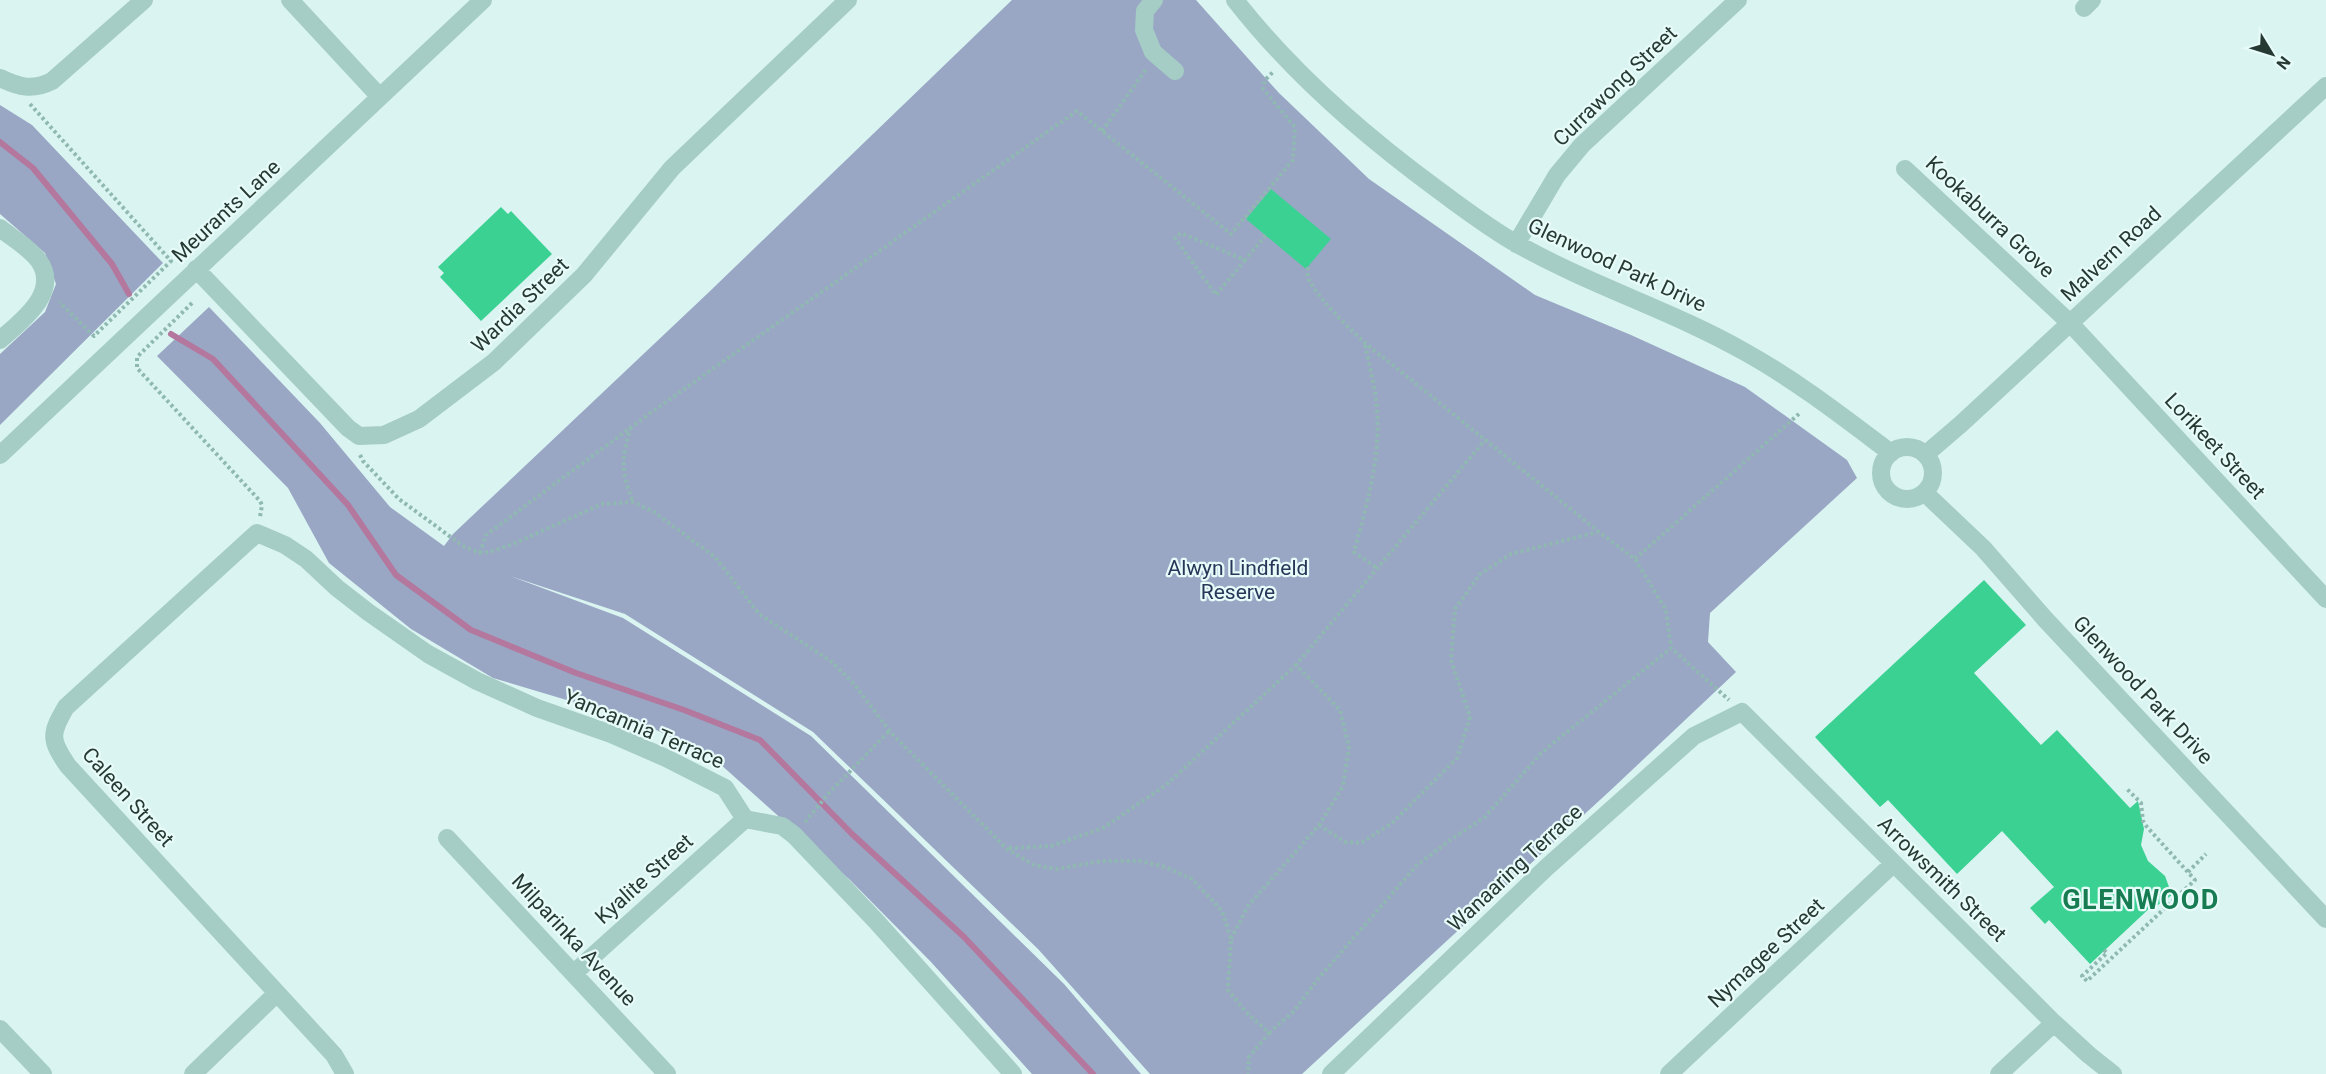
<svg xmlns="http://www.w3.org/2000/svg" width="2326" height="1074" font-family="Roboto,sans-serif">
<style>
.green{fill:#99a7c5}
.lines{fill:none;stroke-linecap:round;stroke-linejoin:round}
.stream{stroke:#b4779d;stroke-width:6}
.building{fill:#3bd193}
.path{stroke:#8fb9b0;stroke-width:4;stroke-dasharray:3 3;stroke-linecap:butt}
.minor{stroke:#a5cdc5;stroke-width:18}
.labels{text-anchor:middle;stroke-width:4.5;stroke-linejoin:round;paint-order:stroke}
.street-label{font-size:21px;fill:#273933;stroke:#e7fbf9}
.park-label{font-size:21px;fill:#283759;stroke:#e7fbf9}
.district-label{font-size:27px;font-weight:bold;letter-spacing:1.5px;fill:#177c52;stroke:#e7fbf9}
</style>
<rect width="100%" height="100%" fill="#daf4f1"/>
<!-- green -->
<path class="green" d="M1012,0H1196L1279,93L1369,179L1535,295L1631,335L1745,387L1847,460L1857,478L1710,613L1708,642L1736,672L1613,788L1302,1074H1150L1038,949L813,732L625,614L510,576L623,618L811,736L1064,984L1141,1074H1032L931,962L850,880L710,755L637,721L493,678L411,629L329,563L288,488L157,356L209,307L320,423L390,507L444,546L453,534L708,293Z
M0,105L32,125L163,263L0,425V354L45,312L56,284L45,253L0,214Z"/>
<g class="lines">
<!-- stream -->
<path class="stream" d="M0,142L33,168L112,264L129,294
M171,334L213,359L348,505L396,575L471,630L576,673L684,710L760,740L852,834L964,937L1093,1074"/>
</g>
<!-- building -->
<path class="building" d="M1271,189L1331,239L1306,269L1246,219Z
M501,207L508,214L511,211L552,254L481,321L440,277L444,273L438,267Z
M1984,580L2026,625L1974,673L2041,745L2057,730L2130,808L2138,801L2144,829L2141,845L2148,861L2165,876L2172,895L2155,907L2153,905L2090,964L2049,920L2045,924L2030,908L2054,887L2002,831L1957,874L1888,800L1880,807L1815,737Z"/>
<g class="lines">
<!-- path -->
<path class="path" d="M30,104L171,261L94,336L59,302
M1102,131L1147,68
M1245,217L1293,160L1295,127L1263,89L1265,80L1273,72
M1245,260L1216,295L1175,238L1181,233L1245,260L1266,235
M1308,267C1308,272 1307,276 1309,280C1321,303 1364,344 1384,358L1599,532L1635,559L1666,610L1671,648L1729,700
M192,303L137,357V368L260,501L262,505L260,517
M1365,345C1369,363 1374,382 1376,400C1383,450 1367,504 1354,552L1378,569
M631,427C621,458 621,472 633,502
M360,455L363,461L399,499L463,546L480,553L490,552L513,544L602,504L633,502L654,512L715,557L759,614L832,662L854,684L892,734L1007,849L1034,865L1057,869L1101,861H1141L1165,867L1192,879L1222,911L1231,939L1228,990L1246,1012L1269,1033L1249,1057L1248,1074
M480,553L486,535L649,414L1077,111L1231,234L1245,217L1247,218
M1635,559L1800,413
M805,822L829,793L890,730
M1319,825L1345,842L1361,843L1392,823L1457,758L1470,717L1451,660L1455,609L1480,574L1511,554L1598,532
M1009,848L1051,846L1103,828L1166,785L1296,665
M2188,872L2206,854
M1231,939L1248,906L1319,825L1343,786L1349,747L1340,710L1296,665L1485,440
M2104,950L2107,953L2082,976L2087,981L2195,880L2147,827L2143,821L2141,803L2126,788
M1269,1033L1294,1011L1317,980L1417,865L1453,838L1485,817L1541,753L1671,648"/>
<!-- minor -->
<path class="minor" d="M290,0L380,97
M1154,0L1145,11L1144,30L1153,52L1175,71
M1235,0C1292,73 1362,134 1437,189C1463,208 1490,229 1519,245C1592,286 1673,311 1745,352C1797,381 1843,417 1891,453
M2084,8L2092,0
M0,78C19,87 32,91 52,81L144,0
M1905,169L2070,323L2326,599
M0,228C12,238 30,248 39,261C61,293 20,322 0,340
M1516,244L1557,175L1582,145L1738,0
M196,269L348,428L359,436L384,435L419,419L494,362L584,275L672,168L848,0
M1881 473a26 26 0 1 1 52 0a26 26 0 1 1-52 0Z
M1926,454L1961,424L2326,86
M0,455L483,0
M1925,493L1983,548L2045,619L2326,919
M447,838L667,1074
M574,973L745,819
M0,1029L43,1074
M193,1074L277,993
M345,1074L334,1055L68,766C50,740 50,734 66,707L257,533L285,545L306,559L337,588L368,612L428,654L477,681L537,708L611,734L666,758L725,788L745,819L782,826L794,835L876,921L1013,1074
M1331,1074L1546,868L1694,736L1742,712L2054,1023L2089,1055L2113,1074
M1669,1074L1893,864
M1999,1074L2054,1023"/>
</g>
<g class="labels">
<!-- street labels -->
<g class="street-label">
<text transform="translate(1615 86) rotate(-44)" y="7">Currawong Street</text>
<text transform="translate(226 211) rotate(-43)" y="7">Meurants Lane</text>
<text transform="translate(1990 217) rotate(43)" y="7">Kookaburra Grove</text>
<text transform="translate(2111 254) rotate(-43)" y="7">Malvern Road</text>
<text transform="translate(1617 265) rotate(25)" y="7">Glenwood Park Drive</text>
<text transform="translate(520 305) rotate(-44)" y="7">Wardia Street</text>
<text transform="translate(2215 446) rotate(47)" y="7">Lorikeet Street</text>
<text transform="translate(2143 690) rotate(47)" y="7">Glenwood Park Drive</text>
<text transform="translate(644 729) rotate(23)" y="7">Yancannia Terrace</text>
<text transform="translate(128 797) rotate(48)" y="7">Caleen Street</text>
<text transform="translate(1515 868) rotate(-43)" y="7">Wanaaring Terrace</text>
<text transform="translate(644 879) rotate(-42)" y="7">Kyalite Street</text>
<text transform="translate(1942 879) rotate(44)" y="7">Arrowsmith Street</text>
<text transform="translate(574 940) rotate(47)" y="7">Milparinka Avenue</text>
<text transform="translate(1766 953) rotate(-43)" y="7">Nymagee Street</text>
</g>
<!-- park labels -->
<g class="park-label">
<text x="1238" y="575">Alwyn Lindfield<tspan x="1238" dy="24">Reserve</tspan></text>
</g>
<!-- district labels -->
<g class="district-label">
<text x="2141" y="909">GLENWOOD</text>
</g>
</g>
<!-- north arrow -->
<g transform="translate(2272 54) rotate(128)" stroke="#e7fbf9" stroke-width="4.5" paint-order="stroke">
<path d="M0-4.5L10 22L0 15L-10 22Z" fill="#273933"/>
<text y="-9" font-size="16" font-weight="bold" text-anchor="middle" fill="#273933">N</text>
</g>
</svg>
